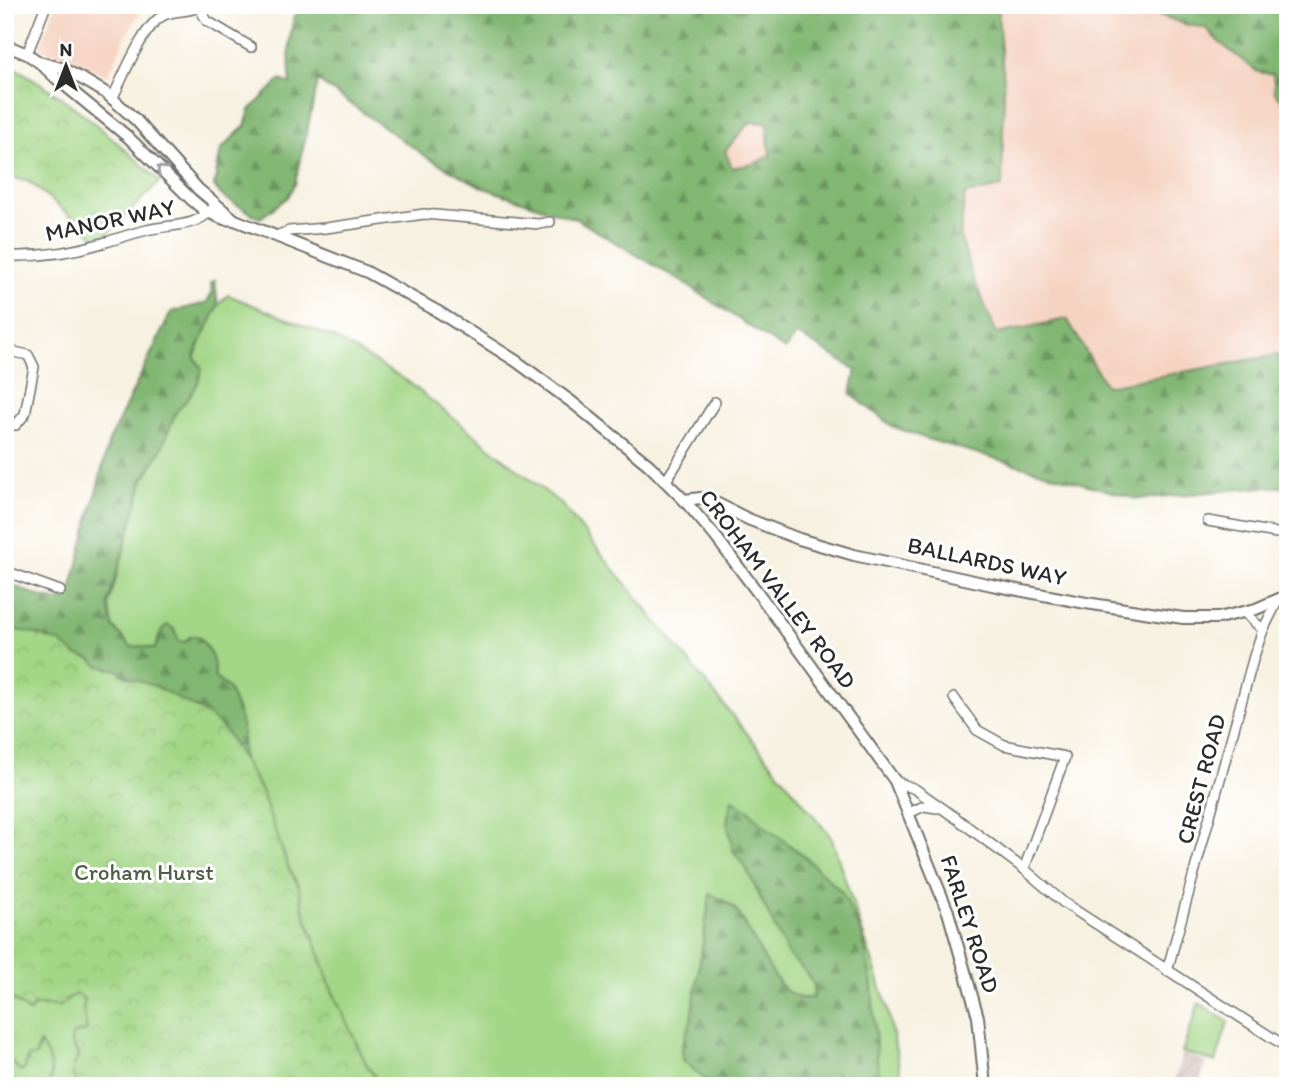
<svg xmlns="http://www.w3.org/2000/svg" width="1293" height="1091" font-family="Itim,sans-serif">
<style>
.built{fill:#f5d3c1}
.industrial{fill:url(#industrial-furrows)}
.green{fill:#a3d686;stroke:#678058;stroke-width:2}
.forest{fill:url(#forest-firs);stroke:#56714f;stroke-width:2;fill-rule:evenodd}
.park{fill:url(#park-crowns);stroke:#678058;stroke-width:2}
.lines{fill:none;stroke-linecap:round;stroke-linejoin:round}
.minor-casing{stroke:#72706b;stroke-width:12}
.tertiary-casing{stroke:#72706b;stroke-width:14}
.minor{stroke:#fff;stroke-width:9}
.tertiary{stroke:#fff;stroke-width:10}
.oneway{stroke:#a0a0a0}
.labels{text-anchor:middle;stroke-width:6;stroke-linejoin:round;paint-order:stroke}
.street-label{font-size:23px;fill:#2b2b2b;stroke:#fff}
.park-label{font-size:23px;fill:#4f5e46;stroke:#fff}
</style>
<defs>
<pattern id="industrial-furrows" width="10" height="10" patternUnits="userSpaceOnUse" patternTransform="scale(1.75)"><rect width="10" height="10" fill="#d1c0bc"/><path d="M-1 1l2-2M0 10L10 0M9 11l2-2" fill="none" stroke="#b4a5a2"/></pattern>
<pattern id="forest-firs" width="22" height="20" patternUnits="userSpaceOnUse" patternTransform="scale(1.75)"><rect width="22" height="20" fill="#82b773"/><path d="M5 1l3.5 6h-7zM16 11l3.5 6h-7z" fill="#6b955f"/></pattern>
<pattern id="park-crowns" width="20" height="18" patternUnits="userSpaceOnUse" patternTransform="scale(1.75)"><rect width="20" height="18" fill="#a3d686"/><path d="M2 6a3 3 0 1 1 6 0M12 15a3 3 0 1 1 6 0" fill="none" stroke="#8cb874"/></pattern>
</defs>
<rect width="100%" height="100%" fill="#fff"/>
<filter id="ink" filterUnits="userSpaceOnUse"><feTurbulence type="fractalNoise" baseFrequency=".0143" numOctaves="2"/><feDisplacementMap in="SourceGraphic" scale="14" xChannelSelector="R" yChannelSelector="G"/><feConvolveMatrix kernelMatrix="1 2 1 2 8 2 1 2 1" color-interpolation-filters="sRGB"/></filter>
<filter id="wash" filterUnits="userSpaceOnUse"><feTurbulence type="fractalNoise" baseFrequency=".00686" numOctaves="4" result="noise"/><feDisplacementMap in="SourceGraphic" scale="28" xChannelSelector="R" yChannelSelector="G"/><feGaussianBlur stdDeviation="1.57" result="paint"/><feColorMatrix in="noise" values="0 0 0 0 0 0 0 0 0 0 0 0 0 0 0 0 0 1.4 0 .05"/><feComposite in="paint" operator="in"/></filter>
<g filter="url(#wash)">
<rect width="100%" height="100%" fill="#f7f1e1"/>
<!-- built -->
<path class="built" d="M56,5H144L124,40L108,76L39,48Z
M330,5H1288V487H1264L1137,499L927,439L892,426L851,394L856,370L797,334L785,350L684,283L576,219L484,188L428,158L318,80Z"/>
<!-- industrial -->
<path class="industrial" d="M1183,1054L1206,1062L1198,1086H1172Z"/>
<!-- green -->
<path class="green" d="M228,295L332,337L407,381L561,504L831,837L887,1006L903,1086H381L366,1064L333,993L303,908L298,885L287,866L261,791L225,730L157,687L122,675L99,638L144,479L215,308Z
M75,994L79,995L85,1000C84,1012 85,1019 87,1031L73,1034L72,1042L79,1056V1059L73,1068V1076L80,1086H49L52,1072L40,1044L38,1046L36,1056L27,1059L25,1069L22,1071L18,1070L16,1066L5,1057V1000L13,999L27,1011H31L33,1005L59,1006Z
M1199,1003L1228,1022L1216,1062L1182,1052Z"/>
<!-- forest -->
<path class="forest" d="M298,5H997L1004,84L1002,187L965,194L960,236L973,278L997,334L1067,319L1106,386L1288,353V487H1264L1137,499L927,439L892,426L851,394L856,370L797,334L785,350L684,283L576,219L484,188L428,158L318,81L295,184L288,197L260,218L222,196L214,186L221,149L245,126L250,110L280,80L291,84C288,58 288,30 298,5ZM750,122L767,123L770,156L753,164L732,168L725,151Z
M1148,5H1288V104L1275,93L1273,74L1258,72L1219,42L1206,28L1184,24L1160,15Z
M215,280L218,306L194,356L202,369L197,385L186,401L176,412L161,450L144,479L108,604L113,627L131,647L141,646L155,649C159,639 158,632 167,625L174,629L179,641L185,642L191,636H198C211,651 214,658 215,678L228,688L238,712L242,725L243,760L261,791L289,869L298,885L303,908L333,993L366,1064L381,1086H80L73,1076V1066C82,1055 77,1054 71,1042L73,1034L87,1031L83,1009L85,1000L79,995L75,994L59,1006L33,1005L31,1011L29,1012L13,999L5,1000V582C17,587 54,605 66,599C68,598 69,596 70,595L109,441L171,312L206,303L212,294L211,283Z
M732,799L750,811L763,825L804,856L842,892L862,933L872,985L877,1061L882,1086H712L683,1060L682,1046L691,1021L710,894C719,898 728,901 734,908C752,928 773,990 797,997C801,999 809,998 813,998L814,985L803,969L788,955L748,872L733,850L727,822Z"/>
<!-- park -->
<path class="park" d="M5,63C63,92 112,138 160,181L100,241L31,183L5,175Z
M5,628L33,633L59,642L76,655L90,659L99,666L118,670L122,675L157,687L207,714L225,730L261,791L289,869L298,885L303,908L333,993L366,1064L381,1086H80L73,1076V1066C82,1055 77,1054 71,1042L73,1034L87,1031L83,1009L85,1000L79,995L75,994L59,1006L33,1005L31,1011L29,1012L13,999L5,1000Z
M40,1043C51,1060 53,1066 49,1086H5V1057L16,1066L18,1070L22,1071L25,1069L28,1057L36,1056Z"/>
</g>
<g filter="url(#ink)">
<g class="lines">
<!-- minor casing -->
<g class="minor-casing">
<path id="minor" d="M199,7L207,21L251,47
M27,54L46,5
M112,99C123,78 143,25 164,15C176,9 190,13 201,5
M276,236L289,231L326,228L424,214L539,224L550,222
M5,256C39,257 74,252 106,242C120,238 133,233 147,230C170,224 196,228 212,209
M5,350L28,355L34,367L25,414L16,425L5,423
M666,481L715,402
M1208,521L1288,535
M5,571L60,591
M1244,612L1263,630
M954,698L977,730L1004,745L1065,757L1024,869
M895,781L915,789L956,818L1024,869L1064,903L1288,1048
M909,813L924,806L937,808
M1167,971L1254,656L1263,630L1278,600"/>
</g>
<!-- tertiary casing -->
<g class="tertiary-casing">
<path id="tertiary" d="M5,45L27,54L39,62L61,68L84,80L106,93L136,120L198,189L235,220
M39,62L56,78L128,137L192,200L205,211L224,219L235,220L367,272L437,311L516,361L573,403L649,465L684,500L715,536L764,601L895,781L948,912L978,1017L985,1086
M684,500L701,498L714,502L748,519L799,539L854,555L992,585L1086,603L1183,618H1218L1256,609L1288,595"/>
</g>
<!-- minor -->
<use href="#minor" class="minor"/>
<!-- tertiary -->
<use href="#tertiary" class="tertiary"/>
</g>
<!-- one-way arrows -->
<defs><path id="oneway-chevron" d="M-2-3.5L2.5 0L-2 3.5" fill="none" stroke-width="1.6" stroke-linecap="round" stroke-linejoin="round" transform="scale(1.75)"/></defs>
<use class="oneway" href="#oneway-chevron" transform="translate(161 170) rotate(-135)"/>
</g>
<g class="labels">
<!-- street labels -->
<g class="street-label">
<text transform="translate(110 220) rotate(-12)" y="8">MANOR WAY</text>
<text transform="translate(987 561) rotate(12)" y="8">BALLARDS WAY</text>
<text transform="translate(778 589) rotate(53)" y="8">CROHAM VALLEY ROAD</text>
<text transform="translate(1201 779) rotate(-75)" y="8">CREST ROAD</text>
<text transform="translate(970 924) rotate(72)" y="8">FARLEY ROAD</text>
</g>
<!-- park labels -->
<g class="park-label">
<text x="144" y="880">Croham Hurst</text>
</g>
</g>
<!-- margin -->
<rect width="1293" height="1091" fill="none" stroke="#fff" stroke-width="28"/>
<!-- north arrow -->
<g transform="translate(66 66)" stroke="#ffffff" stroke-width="5" paint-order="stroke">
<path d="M0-5L12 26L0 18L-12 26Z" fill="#2b2b2b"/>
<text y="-10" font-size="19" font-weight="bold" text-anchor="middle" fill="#2b2b2b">N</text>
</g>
</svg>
